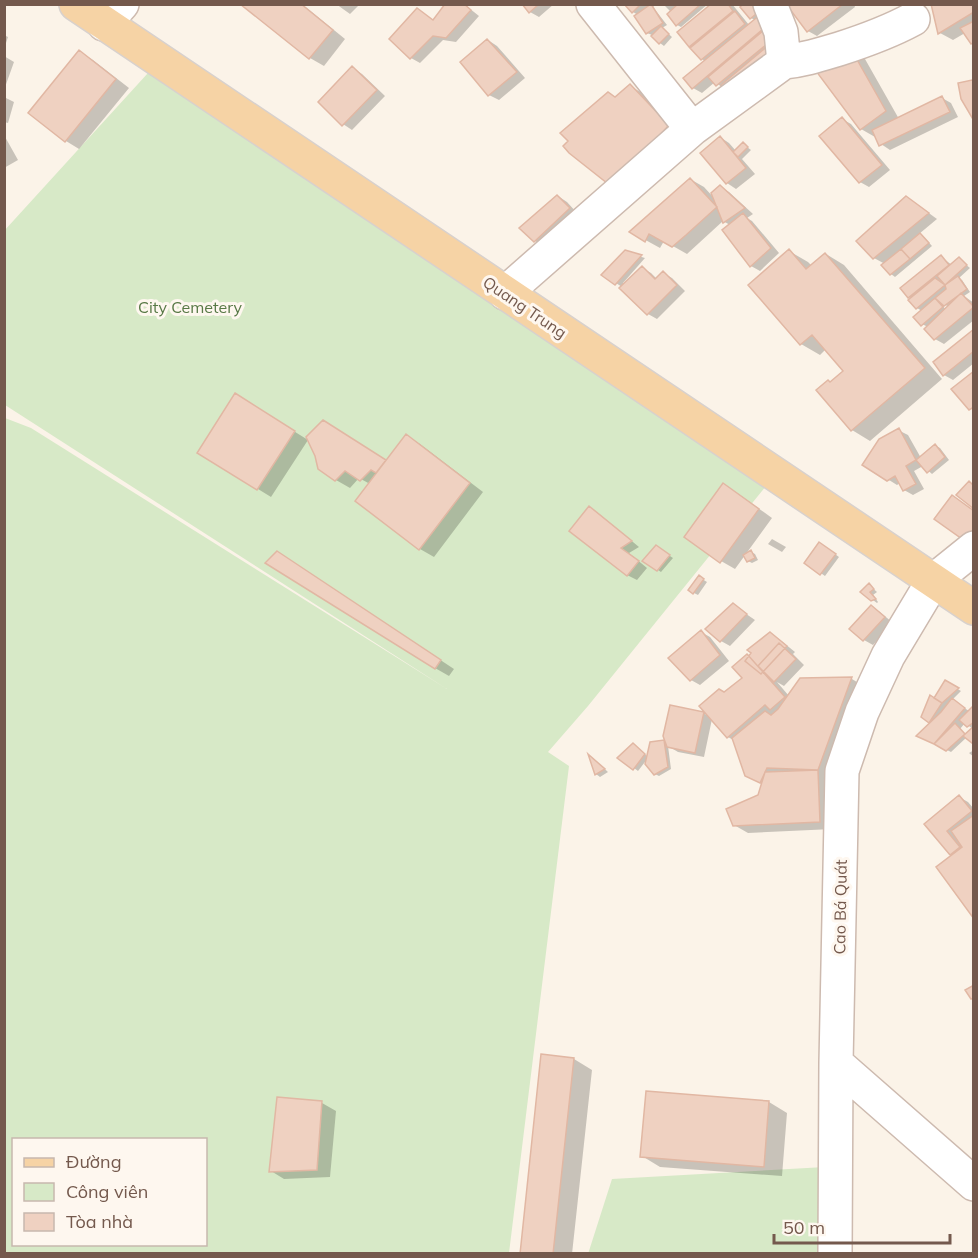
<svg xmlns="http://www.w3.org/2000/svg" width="978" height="1258" font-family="Mulish,sans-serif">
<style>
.green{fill:#d7e9c7;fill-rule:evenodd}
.shadow{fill:#0003;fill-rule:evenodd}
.building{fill:#efd1c1;stroke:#e1b7a3;stroke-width:1.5}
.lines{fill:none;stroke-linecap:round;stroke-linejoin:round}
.minor-casing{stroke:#cdbaaf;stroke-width:36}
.major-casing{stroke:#d8d1cd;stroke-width:36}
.minor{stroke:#fff;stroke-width:33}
.major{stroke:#f6d3a5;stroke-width:33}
.labels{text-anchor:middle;stroke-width:6;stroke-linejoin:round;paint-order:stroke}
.park-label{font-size:16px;fill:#587946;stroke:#fef7ef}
.street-label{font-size:16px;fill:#74594d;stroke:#fef7ef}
</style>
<rect width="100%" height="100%" fill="#fbf3e8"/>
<!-- green -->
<path class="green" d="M158,62L766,486L588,706L548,752L569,766L509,1253H5V418L31,428L447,689L5,405L4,231ZM14,1140H206V1244H14Z
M843,1166L840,1253L588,1254L612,1179Z"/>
<!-- shadow -->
<path class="shadow" d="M242,4H302L345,39L324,66L310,58Z
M336,4H360L350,14Z
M464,4L479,16L456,42L443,40L420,63L411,58L434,21Z
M524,4H554L539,17L530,12Z
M626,4H656L653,7L667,25L662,28L672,37L664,46L660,43L652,35L647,33L638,15L633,12Z
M663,4H708L681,27L677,25L671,12Z
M714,4H732L749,25L755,20L751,18L746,4L789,16L797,26L793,29L796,32L799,43L726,90L715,82L702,93L693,88L706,62L702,59L679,33Z
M788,4H854L855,7L817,36L808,31Z
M974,4V43L965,33L953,40L940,33Z
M4,35L8,37L4,49Z
M488,40L497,46L525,78L499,100L489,95L462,62Z
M850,51L865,59L899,119L942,98L951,103L958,117L890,150L881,144L877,136L875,137L861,129L813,64Z
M80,52L93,60L129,88L79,149L66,141Z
M4,56L14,62L4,90Z
M353,68L362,74L385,96L352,130L343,124Z
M630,86L644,94L682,134L627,194Z
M4,97L14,102L8,123L4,122Z
M842,119L851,124L890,170L869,187L860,182Z
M4,135L18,160L4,168Z
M720,137L729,143L736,151L743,144L751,150L742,159L755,174L736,189L727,183L702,153Z
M690,179L704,187L715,199L720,187L729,192L753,214L747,218L752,221L779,253L760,271L751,266L730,225L723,221L687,254L664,241L660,248L631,232Z
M558,196L567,202L578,214L544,246L535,241L521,228Z
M915,203L937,219L919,234L924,237L932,246L895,277L891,274L884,265L885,264L874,258Z
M789,251L808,262L812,266L826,254L844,265L942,379L870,441L852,430L831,384L845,371L826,349L820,355L801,344L750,285Z
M625,252L645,258L623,283L625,285L642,268L651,273L657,279L663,273L672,278L685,291L657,319L648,314L622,287L616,283Z
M941,257L952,265L959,259L970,268L959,278L962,280L970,292L964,296L974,303V320L944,344L935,339L928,327L922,324V311L917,308L912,299L909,297ZM939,301L949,307L946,310Z
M974,331V363L953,380L944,375Z
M249,403L308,440L271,497L258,489Z
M337,430L387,462L407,436L420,444L483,492L434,557L420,549L357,501L370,484L359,478L350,488L336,480Z
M898,430L908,435L921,458L936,446L940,448L949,460L932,474L923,466L914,471L924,489L913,495L904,490L900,483L897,485L865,465Z
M737,493L772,518L735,569L721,561L686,536Z
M589,508L598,513L639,547L629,553L647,568L637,580L627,575Z
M772,539L786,547L782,552L768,544Z
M824,546L839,557L825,576L806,563Z
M656,547L673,558L661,572L644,561Z
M751,552L755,554L758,560L752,563L748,561Z
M291,561L454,669L449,676L435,668Z
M699,577L707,582L698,595L694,593Z
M869,585L877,592L873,595L878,602L877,603L862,592Z
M733,605L755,620L730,646L721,641Z
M871,607L880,612L893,623L873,645L864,640L851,628Z
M701,632L710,637L729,661L700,685L691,680Z
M770,634L779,639L795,652L793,654L804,665L784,686L777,682L789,696L800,679H852L865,687L833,829L748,833L734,825L760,796L763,784L746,774L735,741L728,737L712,719L704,757L678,752L668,746L671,769L659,776L655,774L648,758L638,771L634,768L637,747L648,757L664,742L667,743L703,713L710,717L725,694L744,678L750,657Z
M946,682L961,691L952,700L969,711L974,707V742L967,737L951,752L927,740L932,723L923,716ZM965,723L973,729L966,735L960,729Z
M974,750V757L969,753Z
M591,757L593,758L608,772L600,777L596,774Z
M959,797L968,802L974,809V916L953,855L926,824Z
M574,1059L592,1070L572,1254H522Z
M769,1102L787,1113L782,1176L660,1167L642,1156Z
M322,1103L336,1111L330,1177L284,1179L271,1171Z"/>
<!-- building -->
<path class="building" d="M240,4H301L333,30L309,59Z
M445,4H464L471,10L446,38L433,36L410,59L389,39L417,8L433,20Z
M522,4H539L529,13Z
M624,4H641L632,13Z
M651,4L663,23L646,34L634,16Z
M678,4H701L676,26L667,14Z
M711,4H728L733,11L689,47L677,32Z
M743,4H758L762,9L750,19L740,7Z
M786,4H843L807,32Z
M931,4H974V12L938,34Z
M735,11L745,24L701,60L690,48Z
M761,14L769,24L692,89L683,78Z
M974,21V42L971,44L960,28Z
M770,25L778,35L716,86L708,77Z
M661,26L669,34L659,44L651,36Z
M487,39L517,72L488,96L460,62Z
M770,44L778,53L729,94L721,85Z
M851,49L886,111L860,130L810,63Z
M79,50L116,79L65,142L28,113Z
M352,66L377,90L342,126L318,102Z
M972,80L974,82V121L961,99L958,83Z
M630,84L669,125L612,187L569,153L563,146L568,141L560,133L608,92L615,97Z
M942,96L950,112L879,146L872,130Z
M842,117L882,165L859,183L819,136Z
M720,136L746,168L726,184L700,153Z
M743,142L748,147L738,157L733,152Z
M690,178L717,207L686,235L672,247L649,234L645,242L629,232Z
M720,185L745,208L723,223L711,193Z
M557,195L570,208L534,242L519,228Z
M906,196L929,213L873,259L856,241Z
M743,213L771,248L750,267L722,230Z
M920,233L929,243L910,259L901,249Z
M789,249L806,269L825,253L925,368L851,431L816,390L828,380L830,382L843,371L812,335L800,345L748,285Z
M901,249L910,259L890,275L881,265Z
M625,250L642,255L615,285L601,275Z
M941,255L949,265L908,298L900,288Z
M959,257L967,265L945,285L937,276Z
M642,266L655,279L663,271L677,285L647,315L619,288Z
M958,276L967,289L944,306L935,298L946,289L945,285Z
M935,278L945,285L916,309L908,300Z
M961,293L974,307L934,340L924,329Z
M935,298L943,307L921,326L913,317Z
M974,329V351L943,376L933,362Z
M974,371V407L969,410L951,389Z
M235,393L295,431L257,490L197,453Z
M323,420L386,460L376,473L371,470L360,481L345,471L335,481L318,469L315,456L306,437Z
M899,428L916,460L906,466L916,484L903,491L895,476L887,481L862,465L879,439Z
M406,434L470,483L419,550L355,501Z
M935,444L945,457L927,473L916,460Z
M969,481L974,486V509L956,495Z
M723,483L759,509L720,563L684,537Z
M952,495L974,511V544L972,546L934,519Z
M589,506L632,541L621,548L639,561L627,576L569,531Z
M819,542L836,554L820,575L804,563Z
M656,545L670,555L657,571L642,561Z
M751,550L755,558L747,562L743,555Z
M277,551L441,660L435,669L265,563Z
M699,575L704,579L693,594L688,590Z
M869,583L874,589L870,592L876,599L871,601L860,592Z
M733,603L747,614L720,642L705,629Z
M871,605L885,617L863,641L849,629Z
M701,630L720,655L690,681L668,658Z
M770,632L787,646L761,674L745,661L751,653L747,650Z
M779,643L796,659L774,682L758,666Z
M747,654L785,697L770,710L765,705L727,738L699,706L719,689L724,692L742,678L732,667Z
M852,677L818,770L767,768L760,783L745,776L732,738L765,711L771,715L778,709L800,678Z
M945,680L959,688L942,703L934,698Z
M930,695L942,703L929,723L921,717Z
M952,698L965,708L934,744L916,736L941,712Z
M670,705L704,712L695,753L667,747L663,736Z
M974,705V722L967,727L959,720Z
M955,723L965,734L946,751L934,744Z
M974,726V742L972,743L963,736Z
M664,740L668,767L654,775L645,764L650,742Z
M633,743L645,754L633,770L617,758Z
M588,754L605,769L595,775Z
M818,770L820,822L733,826L726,809L758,795L765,772Z
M959,795L972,811L947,831L960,847L950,855L924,824Z
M974,815V919L936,867L962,847L951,831Z
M974,985V998L971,999L965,990Z
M541,1054L574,1058L553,1254H520Z
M646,1091L769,1101L764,1167L640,1157Z
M277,1097L322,1101L317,1170L269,1172Z"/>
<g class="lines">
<!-- minor casing -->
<g class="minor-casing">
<path id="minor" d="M593,4L692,129
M770,4L781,32L784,62
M104,24L122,4
M505,293L692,129L784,62C804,60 819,55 839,49C864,41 889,32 913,19
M836,1063L974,1184
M835,1254L836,1063L842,771L862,712L888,656L933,581L974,548"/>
</g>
<!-- major casing -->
<g class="major-casing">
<path id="major" d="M76,4L974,608"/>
</g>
<!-- minor -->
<use href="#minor" class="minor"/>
<!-- major -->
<use href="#major" class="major"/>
</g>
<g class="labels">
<!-- park labels -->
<g class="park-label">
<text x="190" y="313">City Cemetery</text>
</g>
<!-- street labels -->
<g class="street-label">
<text transform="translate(525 307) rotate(34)" y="6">Quang Trung</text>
<text transform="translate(840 907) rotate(-89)" y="6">Cao Bá Quát</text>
</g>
</g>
<!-- border -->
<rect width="978" height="1258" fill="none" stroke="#74594d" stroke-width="12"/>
<!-- legend -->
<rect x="12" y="1138" width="195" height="108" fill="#fef7ef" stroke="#c7b8ae" stroke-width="1.5"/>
<rect x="24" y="1158" width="30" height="9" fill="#f6d3a5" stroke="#c7b8ae" stroke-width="1.5"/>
<text x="66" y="1168" font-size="18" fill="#74594d">Đường</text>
<rect x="24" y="1183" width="30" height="18" fill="#d7e9c7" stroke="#c7b8ae" stroke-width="1.5"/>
<text x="66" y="1198" font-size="18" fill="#74594d">Công viên</text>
<rect x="24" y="1213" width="30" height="18" fill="#efd1c1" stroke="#c7b8ae" stroke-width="1.5"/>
<text x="66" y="1228" font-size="18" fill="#74594d">Tòa nhà</text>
<!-- scale -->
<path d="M774 1234v9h176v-9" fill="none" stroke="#74594d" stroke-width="3"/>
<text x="783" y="1234" font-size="18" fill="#74594d" stroke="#fef7ef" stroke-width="4.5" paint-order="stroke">50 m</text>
</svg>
